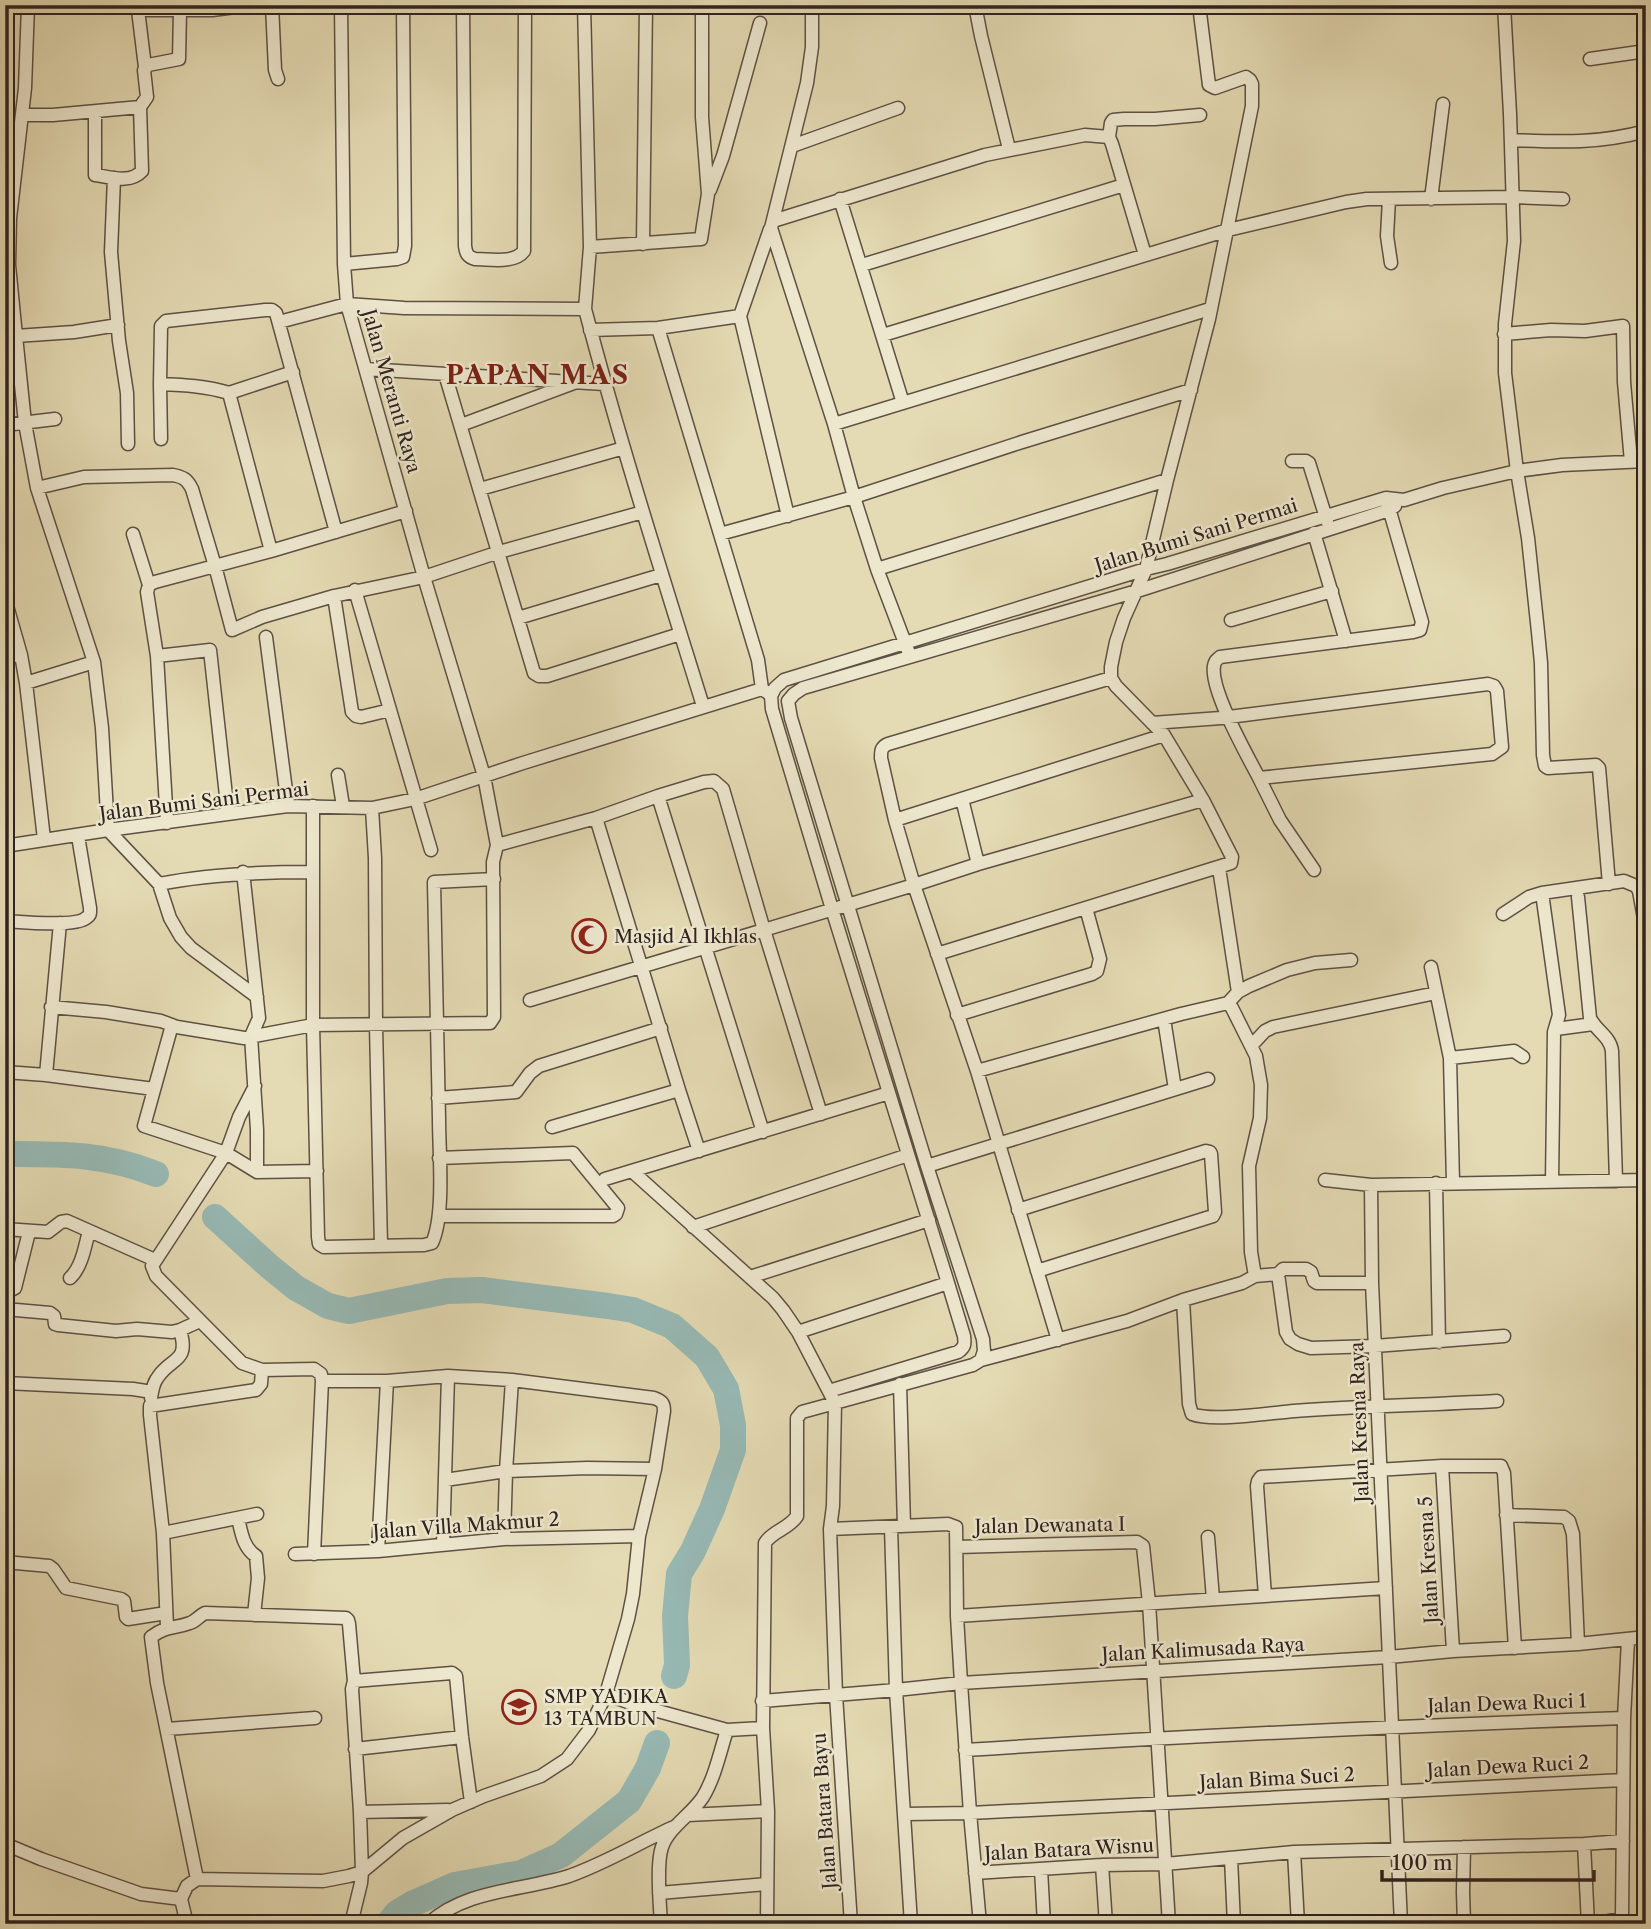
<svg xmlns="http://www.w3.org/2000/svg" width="1651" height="1929" font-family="'Libre Caslon Text',serif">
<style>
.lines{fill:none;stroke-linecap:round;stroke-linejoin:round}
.river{stroke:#97b9b4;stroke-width:26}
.minor-casing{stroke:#5d5144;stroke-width:15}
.minor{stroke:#ede7ce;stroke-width:12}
.labels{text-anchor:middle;stroke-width:5;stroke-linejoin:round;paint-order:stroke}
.street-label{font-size:19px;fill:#30231f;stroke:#ede7ce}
.poi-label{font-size:19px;fill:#30231f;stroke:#ede7ce;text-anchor:start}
.district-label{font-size:26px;font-weight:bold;letter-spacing:2px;fill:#7a1f14;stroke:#ede7ce}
</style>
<rect width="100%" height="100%" fill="#e4dab3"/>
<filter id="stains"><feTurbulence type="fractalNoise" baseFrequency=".00286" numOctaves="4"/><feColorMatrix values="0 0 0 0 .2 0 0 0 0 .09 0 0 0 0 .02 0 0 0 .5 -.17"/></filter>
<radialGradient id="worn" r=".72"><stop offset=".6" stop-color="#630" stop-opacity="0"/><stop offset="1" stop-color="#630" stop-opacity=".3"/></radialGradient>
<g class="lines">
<!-- river -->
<path class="river" d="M5,1154C60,1154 104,1153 156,1174
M215,1217L270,1267L296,1288L328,1306L349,1311L447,1291L482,1290L608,1306L633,1310L672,1326L707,1357L726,1389L733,1425V1450L712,1509L693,1551L679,1574L675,1616L677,1665L674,1676
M388,1924L397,1913L412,1904L455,1885L521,1873L561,1855L629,1801L648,1768L657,1743"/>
<!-- minor casing -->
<g class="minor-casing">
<path id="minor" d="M28,5L25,88L10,218L9,265L16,336L25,423L37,488L94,662L102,728L108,830L159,884L170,918L181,937L191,948L257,997
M272,5L275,70L278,79
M341,5L344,264L347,304L424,577L484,776L497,845L596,818L658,796L704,782L714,781L723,789L764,930L821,1114
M463,5L465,246C466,254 468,257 475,259C490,259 514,264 524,251L525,5
M584,5L590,247L585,309
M812,5V47L807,83L771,228L834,424L854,497L877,569L910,656
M975,5L981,36L1009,149
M1504,5L1510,114L1514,241L1505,324V373L1517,471L1528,538L1538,632L1541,663L1543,755L1545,766L1548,768L1596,765L1599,768L1609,884
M1590,59L1646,51
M145,67L138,10H212L251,5
M95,112V175C111,177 130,184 142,171L140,107L147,97L144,70L148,65L179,59L180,11
M22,115H53L140,107
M1109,137L1111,123L1113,120L1124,119H1155L1200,115
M1511,140C1560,142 1598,144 1646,131
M792,146L898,108
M114,178L111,252L119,341L127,393L128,444
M710,190L723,156L760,23
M840,199L903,403
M1389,199L1387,236L1391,263
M1431,199L1443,104
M773,221L985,155L1085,135L1109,137L1112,144L1145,255
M643,244L646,5
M590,247L701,239L708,194L702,117V13L696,5
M344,264L397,259L403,257L405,246L403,5
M862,265L1124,185
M740,316L788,516
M279,322L347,304L404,308L585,309C620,442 662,574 703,706
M658,328L758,660L762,689L768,693
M590,330L658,328L740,316L770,229
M1504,334L1551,330L1585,331L1623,326L1624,382L1631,462
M883,335L1228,230L1346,202L1367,199L1513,197L1563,199
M16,336L74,332L118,325
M366,369L604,384
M445,374L534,673L539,676H547L680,634
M160,384L161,439
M229,393L293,372
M834,424L1210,309
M5,425L55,419
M461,425L574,383
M1292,461H1306L1309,463L1327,521
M37,488L84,477L173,475C183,477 187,479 192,489L215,566L232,630L262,617L334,596L424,577L499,552L643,512
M480,489L624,448
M1314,533L1346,641
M133,534L149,585
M720,534L854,497L1022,442L1191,390
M271,551L229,393C206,386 184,385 160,384L161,326L166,321L265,310H272L276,313L336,532
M877,569L1167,480
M355,590L431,850
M334,596L352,712L356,716L361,717L390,710
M5,599L21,655L26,683L44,839
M518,618L661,575
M1231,620L1332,591
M266,637L288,806
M5,656L21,655
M157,656L210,650L228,814
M26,683L94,662
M771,696L775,688L784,680L1146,569L1167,564L1386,498L1404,500L1443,488L1517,471L1562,465L1646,461
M771,696L772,709L832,909L948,1283L964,1336C965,1344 965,1347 958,1352L829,1391
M788,701L794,694L803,688L1137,591L1389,510L1395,506
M1152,723L1221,718L1229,717L1488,684L1494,686L1497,691L1502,747L1492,754L1259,778C1247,755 1210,690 1214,666C1215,660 1216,661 1220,657L1413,632L1420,630L1422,622L1420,615L1386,498
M338,775L343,806
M1259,778L1280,820L1314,870
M658,796L763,1132
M962,799L978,864
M313,806V1025L318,1237L319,1244L324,1247L424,1245L432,1243C445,1216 439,1151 439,1119C437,1040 435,961 434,882L494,879
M372,808L375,858L376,1026L381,1246
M596,818L679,1090L699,1151
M895,820L1164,735
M167,823L157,656L147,592L149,585L155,582L271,551L406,511
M5,846L108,830L288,806L372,808L415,799L523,763L762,689
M1219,868L1238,992
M243,872L259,1018L251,1036L257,1130V1172
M159,884C210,874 260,872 311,872
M1542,893L1559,1015L1554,1032L1552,1182
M1578,897L1590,1018C1596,1031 1610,1036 1612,1051L1616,1181
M1503,914L1529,897L1542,893L1624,881L1636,886L1639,891L1646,930
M5,921C21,922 76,927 86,918C91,915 90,913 90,908L78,836
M937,954L1231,863L1232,857L1203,800L1164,735L1116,686L1111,678V667L1116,642L1124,618L1146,569L1167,480L1209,319L1252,106V84L1250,80L1246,77L1215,88L1209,85L1199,5
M1431,967L1450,1058L1453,1183
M530,1000L914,885L978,864L1203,800
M51,1007L106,1012L161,1021L177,1027L244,1038L313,1025L490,1023L494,1017L493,862L497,845
M957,1015L1092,974L1097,971L1100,959L1086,908
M1164,1019L1175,1089
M172,1025L144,1126L226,1153L257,1172L317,1171
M1556,1029L1593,1024
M1251,1046L1265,1031L1273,1027L1436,993
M1450,1058L1514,1051L1523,1057
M977,1071L1181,1014L1228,1003L1238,992L1249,986L1287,970L1315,963L1351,960
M5,1072L46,1075L154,1089
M46,1075L60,923
M255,1086L239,1117L226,1153L152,1266L156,1276L242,1363L262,1370L314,1369L321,1374L322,1381L314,1554
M438,1098L516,1092L530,1073L539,1066L661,1028
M552,1127L679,1090
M927,1166L1208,1079
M633,1172L773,1298L783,1310L798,1332L835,1403L833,1506L830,1529L836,1695L851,1924
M605,1179L889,1093
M1325,1180L1371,1185L1646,1180
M1436,1183L1439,1342
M1371,1185L1372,1283L1401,1924
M1018,1210L1206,1151L1210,1152L1211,1154L1215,1212L1213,1216L1037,1271
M439,1216H613L616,1214L618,1208L573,1153L439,1158
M693,1227L908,1155
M5,1229L48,1232L61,1222L67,1221L155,1260
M1278,1274L1283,1269H1306L1311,1272L1314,1281L1317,1283H1372
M1255,1276L1278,1274L1286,1332L1290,1339L1298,1344L1311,1348L1375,1346L1504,1336
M750,1277L929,1220
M70,1278C82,1267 85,1246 89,1231
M5,1293L15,1288L29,1232
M1183,1300L1189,1404L1192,1414C1212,1422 1270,1413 1294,1411C1361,1406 1429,1405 1497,1401
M5,1309L50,1313L54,1316L55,1324L58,1325L116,1331L137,1329L172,1332L180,1330L200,1321
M798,1332L948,1283
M1058,1340L977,1071L914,885L895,820L881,758C881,751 881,747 888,744L1111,678
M981,1360L1127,1321L1183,1300L1242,1283L1255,1276L1251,1252L1249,1166L1260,1118L1261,1085L1256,1056L1232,1008L1228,1003
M5,1383L133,1389L152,1392
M900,1384L904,1526
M151,1398C152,1391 153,1383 158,1377C171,1357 190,1363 180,1330
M1442,1466L1453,1651
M445,1480L506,1471L587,1468L655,1469
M1506,1515L1564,1517L1569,1521L1573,1534L1578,1644
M238,1518C241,1531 243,1548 256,1556L258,1578L254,1615
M891,1527L896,1690L911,1924
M830,1529L948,1524L956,1527L957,1616L961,1683L970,1813L980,1924
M163,1533L257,1514
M1208,1537L1213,1599
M504,1539L506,1471L512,1380
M443,1545L448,1376
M957,1547L1137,1542L1143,1546L1149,1603L1169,1924
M378,1551L387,1381
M295,1554L378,1551L504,1539L639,1536
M5,1562L49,1566L53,1569L66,1588L121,1599L124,1601L126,1617L128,1619L166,1613
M1265,1596L1257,1486L1258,1481L1261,1477L1442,1466H1501L1504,1473L1515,1648
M957,1616L1386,1588
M167,1627L163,1533L150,1415V1406L256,1390L261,1384L262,1370
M606,1694L636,1705L727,1730L763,1728L765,1543C772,1531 789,1529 797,1516V1418L802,1412L973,1365L981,1360L984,1351L983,1339L927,1166L791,718L788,701
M762,1701L896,1690L961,1683L1389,1657L1453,1651L1578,1644L1646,1637
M763,1728L768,1811L767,1924
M167,1729L315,1718
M355,1749L462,1737
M965,1750C1184,1736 1404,1726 1624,1718
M360,1812L448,1810
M905,1814L970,1813L1623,1780
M688,1815L768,1811
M5,1844L41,1859L141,1894L181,1899L187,1924
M1584,1844L1588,1924
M1294,1852L1298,1924
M1231,1858L1234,1924
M1102,1865L1106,1924
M1041,1869L1044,1924
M975,1873L1102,1865L1165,1864L1294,1852L1584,1844L1623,1841
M197,1879L157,1683L151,1637C167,1625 174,1629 190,1623C196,1621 199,1616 205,1613L346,1618L348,1620L349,1624L354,1681
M659,1893L767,1884
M181,1899L187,1886L197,1879L323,1881L349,1876L362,1872L403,1838L452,1810L484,1796L541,1776L567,1759L589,1730L606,1694L628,1619L633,1594L639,1536L655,1469L664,1411C664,1403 662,1401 654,1398L512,1380L448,1376L387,1381H322
M351,1924L361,1883L362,1872L360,1812L352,1689L354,1681L452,1673L456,1676L462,1737L471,1802
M428,1924C466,1889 522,1891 569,1876C606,1863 640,1842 676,1826
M661,1924C660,1905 656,1864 662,1847C669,1827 691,1815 703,1797C715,1777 720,1752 727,1730
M1464,1924L1463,1892L1464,1847
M1595,1924L1622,1918L1624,1718L1628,1640"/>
</g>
<!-- minor -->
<use href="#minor" class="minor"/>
</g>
<!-- icons -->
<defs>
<g id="mosque-ring" transform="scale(1.75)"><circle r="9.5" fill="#ede7ce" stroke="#8f2418" stroke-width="1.5"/><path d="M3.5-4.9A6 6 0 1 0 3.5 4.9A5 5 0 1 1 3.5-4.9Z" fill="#8f2418"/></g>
<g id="school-ring" transform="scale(1.75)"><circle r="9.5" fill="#ede7ce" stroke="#8f2418" stroke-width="1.5"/><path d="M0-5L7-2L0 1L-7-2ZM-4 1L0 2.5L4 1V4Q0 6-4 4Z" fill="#8f2418"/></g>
</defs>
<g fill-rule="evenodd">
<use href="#mosque-ring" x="589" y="936"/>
<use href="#school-ring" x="519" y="1707"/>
</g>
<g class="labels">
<!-- street labels -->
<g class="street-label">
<text transform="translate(392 391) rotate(74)" y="7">Jalan Meranti Raya</text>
<text transform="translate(1196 535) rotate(-17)" y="7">Jalan Bumi Sani Permai</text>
<text transform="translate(204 801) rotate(-7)" y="7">Jalan Bumi Sani Permai</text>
<text transform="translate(1359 1422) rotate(-92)" y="7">Jalan Kresna Raya</text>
<text transform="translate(466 1525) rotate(-4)" y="7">Jalan Villa Makmur 2</text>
<text transform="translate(1050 1525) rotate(-1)" y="7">Jalan Dewanata I</text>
<text transform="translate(1428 1560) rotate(-93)" y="7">Jalan Kresna 5</text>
<text transform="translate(1203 1649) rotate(-3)" y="7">Jalan Kalimusada Raya</text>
<text transform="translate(1507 1703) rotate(-2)" y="7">Jalan Dewa Ruci 1</text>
<text transform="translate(1508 1766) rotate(-3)" y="7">Jalan Dewa Ruci 2</text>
<text transform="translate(1277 1778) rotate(-3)" y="7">Jalan Bima Suci 2</text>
<text transform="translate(824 1811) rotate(-94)" y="7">Jalan Batara Bayu</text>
<text transform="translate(1069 1849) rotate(-3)" y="7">Jalan Batara Wisnu</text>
</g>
<!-- poi labels -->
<g class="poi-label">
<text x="614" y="943">Masjid Al Ikhlas</text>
<text x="544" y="1703">SMP YADIKA<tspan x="544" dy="22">13 TAMBUN</tspan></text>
</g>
<!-- district labels -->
<g class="district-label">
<text x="538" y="384">PAPAN MAS</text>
</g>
</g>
<!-- margin -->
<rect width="1651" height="1929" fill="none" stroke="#e4dab3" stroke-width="28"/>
<rect x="7" y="7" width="1637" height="1915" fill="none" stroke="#30231f" stroke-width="3.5"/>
<rect x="14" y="14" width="1623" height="1901" fill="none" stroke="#30231f" stroke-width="2"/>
<!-- scale -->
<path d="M1382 1870v10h212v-10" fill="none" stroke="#30231f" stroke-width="3.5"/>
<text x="1392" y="1870" font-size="21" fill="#30231f" stroke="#ede7ce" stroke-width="5" paint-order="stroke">100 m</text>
<rect width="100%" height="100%" filter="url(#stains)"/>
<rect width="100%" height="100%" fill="url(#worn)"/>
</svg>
